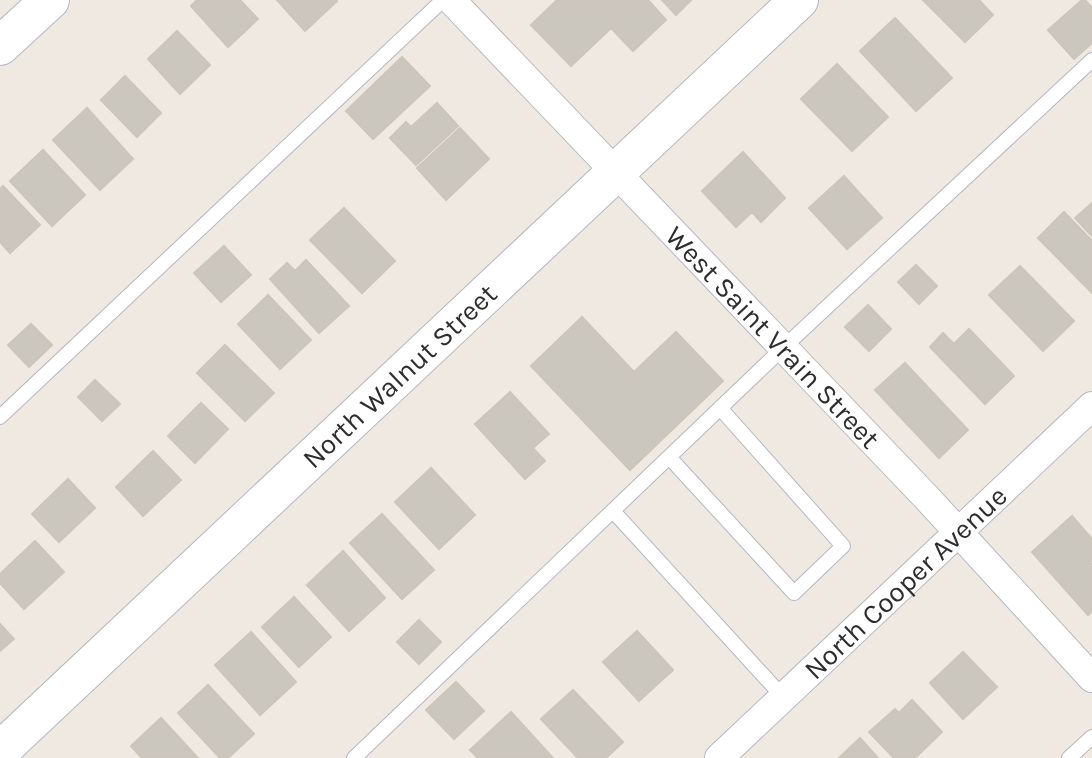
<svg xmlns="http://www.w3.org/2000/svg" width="1092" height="758" font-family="Karla,sans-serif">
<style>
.building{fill:#cbc7bf;stroke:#cbc5ba;stroke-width:2}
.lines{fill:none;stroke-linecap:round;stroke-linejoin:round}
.lane-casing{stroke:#b4b7c1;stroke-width:16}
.street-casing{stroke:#b4b7c1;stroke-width:30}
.secondary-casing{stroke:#b4b7c1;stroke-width:40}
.lane{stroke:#fff;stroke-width:14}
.street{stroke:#fff;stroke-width:28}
.secondary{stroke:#fff;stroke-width:38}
.labels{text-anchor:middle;stroke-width:7;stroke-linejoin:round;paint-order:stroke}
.street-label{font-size:28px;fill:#2e2e2e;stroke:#fff}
</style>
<rect width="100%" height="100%" fill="#efe9e1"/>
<!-- building -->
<path class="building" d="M197,0H240L258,19L228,47L191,6Z
M277,0H336L337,1L305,31Z
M557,0H648L666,20L633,51L611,28L571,66L531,25Z
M662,0H691L676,15Z
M923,0H979L993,15L965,42Z
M1082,0H1085L1092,8V43L1074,59L1048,30Z
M895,18L952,78L916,111L860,51Z
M177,31L210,65L180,94L148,59Z
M402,57L430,86L373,139L346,111Z
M837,64L888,117L852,151L801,99Z
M125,76L161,113L137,137L101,100Z
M437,103L458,126L416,165L390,138L406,122L411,127Z
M87,108L133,159L100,190L53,140Z
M460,128L489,159L446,200L417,168Z
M43,150L85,195L52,226L10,181Z
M743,152L785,198L761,222L752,212L736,227L702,191Z
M844,176L882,218L847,249L809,208Z
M3,186L40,225L10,253L0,242V189Z
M1092,203V236L1075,218Z
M344,208L395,261L362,293L310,240Z
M1064,212L1092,241V293L1038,238Z
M224,246L251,275L221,302L194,273Z
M306,260L349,306L319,333L270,279L287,263L295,271Z
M916,265L937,286L919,304L898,282Z
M1020,266L1074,321L1043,351L989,295Z
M268,295L311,340L280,369L238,324Z
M868,305L891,329L869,351L845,327Z
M582,317L634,372L676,332L723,381L630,470L531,366Z
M31,324L52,345L29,367L8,345Z
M969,329L1014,376L985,404L930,347L943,333L954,344Z
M225,345L274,393L245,421L197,373Z
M905,363L968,430L939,458L875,390Z
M95,380L120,404L102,421L78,397Z
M510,392L549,434L533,448L545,461L525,479L475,424Z
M201,403L228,429L195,463L168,436Z
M153,451L181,480L143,516L116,487Z
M431,468L475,515L439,549L395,502Z
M68,479L95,508L59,542L32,514Z
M382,514L434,570L402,599L350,543Z
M1072,516L1092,539V560L1090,562L1092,565V611L1088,615L1032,552Z
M35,541L64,572L24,609L0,583V574Z
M343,551L385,598L349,631L307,585Z
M294,597L331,637L299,667L262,627Z
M419,620L441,642L419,664L397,642Z
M0,624L14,639L0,651Z
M637,631L673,670L639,701L603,662Z
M251,632L296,682L260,715L215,665Z
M963,652L997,687L963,719L930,683Z
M456,682L484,711L454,739L426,710Z
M208,685L254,734L228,758H220L178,713Z
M573,690L623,742L606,758H578L541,719Z
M912,700L942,732L915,758H894L869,732L895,709L899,713Z
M511,712L553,758H478L470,750Z
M161,718L198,758H142L131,746Z
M860,738L878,758H839Z"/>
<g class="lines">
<!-- lane casing -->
<g class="lane-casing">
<path id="lane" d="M0,417L443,0
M669,457L794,593L843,546L720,408
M613,511L784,698
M354,758L784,347L1092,60
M1069,758L1092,737"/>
</g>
<!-- street casing -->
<g class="street-casing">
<g id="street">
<path id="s1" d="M451,0L927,498L1092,678"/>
<path id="s2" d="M719,758L1092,406"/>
</g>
</g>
<!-- secondary casing -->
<g class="secondary-casing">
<g id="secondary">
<path d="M0,46L50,0"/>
<path id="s3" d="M0,751L799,0"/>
</g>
</g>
<!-- lane -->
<use href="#lane" class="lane"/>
<!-- street -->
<use href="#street" class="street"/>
<!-- secondary -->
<use href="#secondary" class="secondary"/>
</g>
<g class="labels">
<!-- street labels -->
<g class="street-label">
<text dy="10" stroke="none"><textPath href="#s1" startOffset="466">West Saint Vrain Street</textPath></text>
<text dy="10" stroke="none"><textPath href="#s3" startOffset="548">North Walnut Street</textPath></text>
<text dy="10" stroke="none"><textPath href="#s2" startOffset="256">North Cooper Avenue</textPath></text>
</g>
</g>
</svg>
